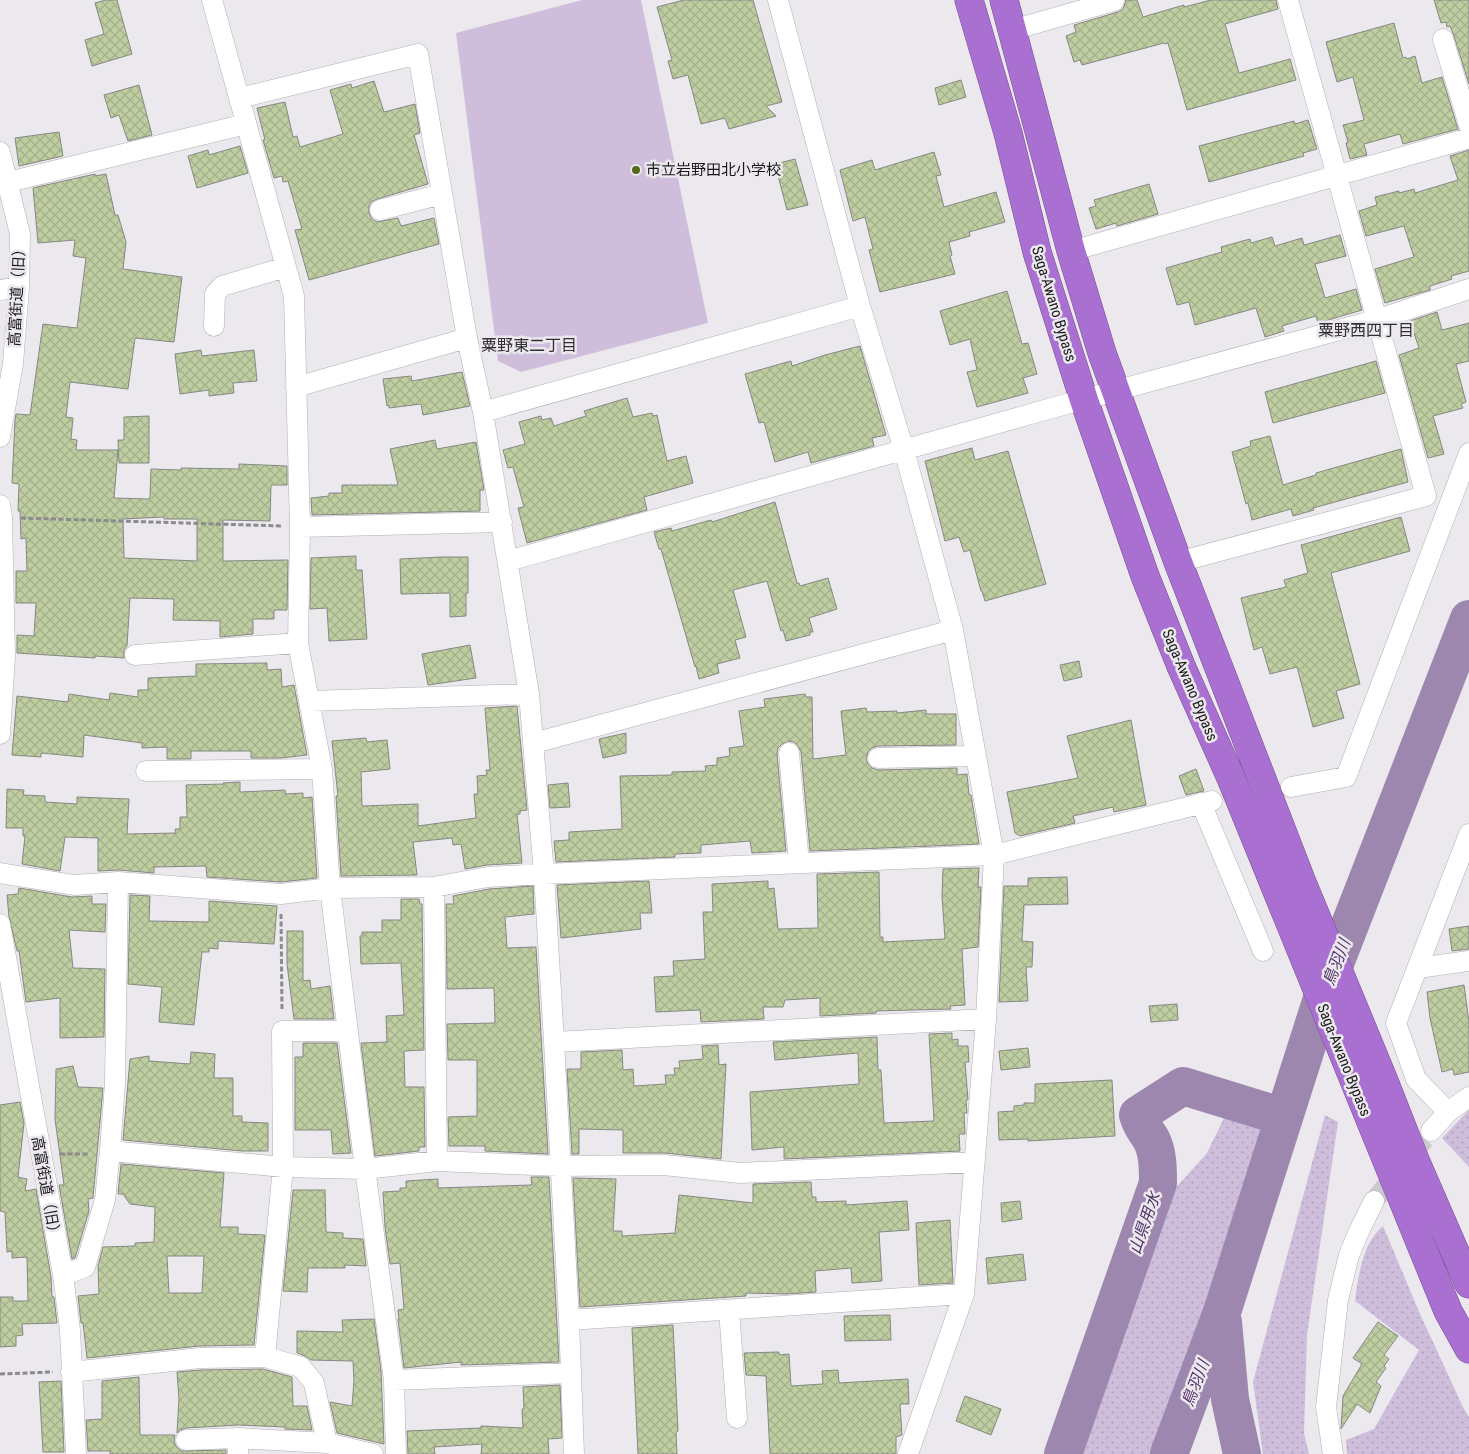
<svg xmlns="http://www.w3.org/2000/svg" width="1469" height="1454" font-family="'Roboto Condensed','Noto Sans JP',sans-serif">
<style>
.green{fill:url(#green-dots)}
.pitch{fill:#cebedb}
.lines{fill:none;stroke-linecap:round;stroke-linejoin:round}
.river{stroke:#9e87af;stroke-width:38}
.building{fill:url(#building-cross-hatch);stroke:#868883;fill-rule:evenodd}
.minor-tunnel{stroke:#ccc9ce;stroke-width:20;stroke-dasharray:20 10;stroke-linecap:butt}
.minor-casing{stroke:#b2afb4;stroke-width:21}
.highway-casing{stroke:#775191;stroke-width:29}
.path{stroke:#8c8a8e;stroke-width:3;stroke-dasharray:5 2.5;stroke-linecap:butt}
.minor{stroke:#fff;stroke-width:20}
.highway{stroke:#a970d1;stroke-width:28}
.poi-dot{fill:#546917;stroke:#ebe8ee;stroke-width:2}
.labels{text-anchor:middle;stroke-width:5;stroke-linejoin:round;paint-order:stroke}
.poi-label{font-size:15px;fill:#191719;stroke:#ebe8ee;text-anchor:start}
.street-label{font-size:15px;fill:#191719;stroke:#ebe8ee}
.neighbourhood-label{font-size:16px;fill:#323034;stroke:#ebe8ee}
.water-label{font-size:16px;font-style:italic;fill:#513267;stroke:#ebe8ee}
</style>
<defs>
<pattern id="green-dots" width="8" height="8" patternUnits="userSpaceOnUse" patternTransform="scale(1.25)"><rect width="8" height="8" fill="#cebedb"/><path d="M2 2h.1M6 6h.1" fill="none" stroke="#b0a3bb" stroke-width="1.8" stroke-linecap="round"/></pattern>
<pattern id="building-cross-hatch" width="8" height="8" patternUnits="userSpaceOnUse" patternTransform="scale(1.25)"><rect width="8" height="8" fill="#becea1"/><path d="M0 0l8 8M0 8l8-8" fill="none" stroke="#a3b08a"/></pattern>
</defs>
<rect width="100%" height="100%" fill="#ebe8ee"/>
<!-- green -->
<path class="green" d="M1469,1110V1167L1442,1138Z
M1226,1114L1262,1126L1235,1255L1167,1454H1077L1163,1202L1207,1153Z
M1325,1115L1338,1122L1307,1335L1304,1433L1309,1454H1263L1253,1382Z
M1383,1226L1420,1314L1463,1407L1469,1417V1454H1347L1346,1440L1374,1429L1419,1350L1355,1301C1358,1277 1363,1242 1383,1226Z"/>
<!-- pitch -->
<path class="pitch" d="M582,0H641L708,323L521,372L498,361L456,33Z"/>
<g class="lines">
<!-- river -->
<path class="river" d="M1223,1322L1230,1399L1242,1454
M1063,1454L1158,1183C1158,1168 1158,1152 1151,1139C1145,1129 1142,1128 1138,1115L1183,1086L1284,1117
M1169,1454L1222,1312L1325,989L1469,619"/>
</g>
<!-- building -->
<path class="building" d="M106,0H117L132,54L92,66L85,40L104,34L95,3Z
M684,0H753L782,102L766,106L776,116L729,129L725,118L701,124L688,75L673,79L668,61L672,60L657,7Z
M1126,0H1137L1143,17L1184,5V7L1211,0H1276L1278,9L1225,24L1239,73L1290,59L1296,80L1187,110L1168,43L1165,44L1164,43L1082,65L1080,60L1074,62L1066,36L1076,32L1074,25L1118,12L1123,9Z
M1434,0H1469V84L1454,36L1450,26L1447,27L1446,22L1441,23Z
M1394,23L1403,58L1406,57L1407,59L1415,56L1422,83L1442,77L1458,129L1403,144L1400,134L1364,144L1367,155L1350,159L1346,143L1348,142L1343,125L1364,120L1353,77L1337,82L1326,42Z
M961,80L966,97L939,105L935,88Z
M374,81L384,112L415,104L420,133L414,135L428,184L377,199L371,202L369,206V213L372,219L377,222L398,218L401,226L434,218L439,244L309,280L295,230L302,229L288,181L283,182L282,176L274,178L263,140H265L257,108L285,102L293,137L297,136L300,147L343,134L330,90L351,84L352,88Z
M139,85L152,135L128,141L119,115L111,118L104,95Z
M1308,120L1317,149L1303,153L1304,156L1209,182L1199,146L1294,121L1295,124Z
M59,132L63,156L19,166L15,138Z
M240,146L248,173L197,188L188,156L208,150L209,155Z
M1469,150V271L1451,276L1452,279L1430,286V290L1385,303L1375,269L1414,257L1404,226L1366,236L1359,211L1377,205L1375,197L1399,191V193L1414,189L1415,193L1458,180L1450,156Z
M934,152L941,175L936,176L944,207L996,192L1005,222L969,232L970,236L949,242L952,255L950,256L955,274L880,292L869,250L873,249L865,217L853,221L840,170L872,160L875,170Z
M795,159L808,205L787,210L775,164Z
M95,174V176L106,174L115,215H118L126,242L123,269L182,277L174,342L135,338L128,389L70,382L66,417L73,418L71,439L77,440L76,450H118L114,498L148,499L150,497L151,469L181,470V468L239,469V464L287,466V485H271L270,521L223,520V561L288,560L287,610H274V619H253V634L220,637V621L173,620L174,599L130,598L127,646L124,650V658L95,656V658L17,653V635L34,636L36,603H16V571H27L26,538L21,539L20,511H18L19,484L12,483L15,421L16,414L30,415L43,324L77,328L86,258L73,256L75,240L38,243L33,188ZM164,517V519H197V561L124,558L123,519Z
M1149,184L1158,214L1117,226L1116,223L1096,229L1089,208L1096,206L1094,200Z
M1340,235L1346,256L1315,264L1325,298L1356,289L1362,310L1318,323L1316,316L1282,326L1284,331L1265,337L1256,308L1195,325L1189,302L1177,305L1166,268L1222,252L1221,247L1250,239L1251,243L1272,237L1275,246L1302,238L1304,245Z
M1007,291L1022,344L1028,343L1037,374L1023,378L1028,393L977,407L967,372L977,370L970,339L950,345L940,311Z
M1437,312L1442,330L1469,323V361L1456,364L1466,402L1461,404L1463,408L1433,416L1444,454L1428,458L1399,355L1419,348L1410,321Z
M860,346L886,435L872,438L874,446L811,463L808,452L775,462L764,422L759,423L745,374L791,361L792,366L825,355Z
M201,350L202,356L254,350L257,381L233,383L234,393L209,396V390L180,394L175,354Z
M1376,361L1385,393L1273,423L1265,392Z
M462,372L470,406L423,415L421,404L389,408V405L387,406L383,379L411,376L412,381Z
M627,398L633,417L652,413L653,416L657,415L667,461L686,456L693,483L644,497L647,510L527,543L518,508L524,507L513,467L508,468L503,450L525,444L519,422L541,416L542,420L551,418L554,426L586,416L584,411Z
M149,416V463H119L118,440H124V417Z
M1270,436L1283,485L1316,475V473L1401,449L1408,482L1313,508L1314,510L1293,516L1291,509L1252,520L1248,503L1246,504L1232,452L1251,446L1250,441Z
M435,440L437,449L476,442L484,490H480V511L312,515L311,498L329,496V493H342V485H398L390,449Z
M972,448L975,460L1008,451L1046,584L985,601L982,591H981L970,550L964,552L959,537L945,541L925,461Z
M775,502L797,583H799L800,586L828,578L837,609L809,618L813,632H810V635L786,641L783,630L781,631L767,581L733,590L746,637L735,640L740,658L717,664L719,673L699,679L696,666L695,667L661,549H659L654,532L671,528L672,531L711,520L712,522Z
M1401,517L1410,551L1331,573L1360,684L1336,691L1344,718L1313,727L1297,667L1270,674L1262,647L1254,650L1241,598L1286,587L1284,580L1308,573L1301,545Z
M356,556V570H362L367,639L329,641L327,608L310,609L311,558Z
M441,557H468V593H466V616L450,617V593L401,594L400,559Z
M470,645L476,678L428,685L422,654Z
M1079,661L1082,677L1064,681L1060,665Z
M267,663V670L281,669L282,687L294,685L307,755L281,758H251V751H191V759H167V747L142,748V743L84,735L83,757L41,753V757L12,755L17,696L68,702L69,694L109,700L110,693L138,697V690H148V678L196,676V664Z
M805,694L806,697H812L813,759L846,755L841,711L866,708L867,712L897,711V713L926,710V714H956V745L878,746L872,748L868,752L866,759L868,764L872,768L878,770L957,768V775L967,774L969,795H971L979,844L810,851L801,752L798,746L794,742L788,741L782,744L778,748L777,754L786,851L752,853L750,841L701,845V853L675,854V857L556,862L554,841L569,840V832L622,829L620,776L672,775V772L706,771L705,766L717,765V758L730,756L729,748L744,746L739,711L765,707L764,699Z
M517,706L527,810L520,811V814H517L522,863L487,865L465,869L461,844L453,845L452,838L413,842L417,875L341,876L336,796H338L332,741L366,738L367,742L387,740L390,769L361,772L362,806L418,804V826L476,818L474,794H478L477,776L487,775L486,770H490L485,708Z
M1131,720L1146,805L1114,812L1113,807L1073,816L1075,823L1020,836L1015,833L1007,792L1078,778L1067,736Z
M626,733V753L603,758L599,739Z
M1196,769L1204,791L1186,795L1179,776Z
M240,782V792L285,790L286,794L303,793V798L312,797L317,878L281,882L207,877L206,866L154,867V873L119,870L98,871V838L65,837L60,871L22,864L25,836H23V828H6L7,789L24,790L23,795L45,796V802L77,804V797L129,799L127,834L176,833L175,829H180V817H187L186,785L224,784L223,783Z
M568,783L570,807L550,808L548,785Z
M979,868L978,887H981L978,947L962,949L965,1005L950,1006L951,1009L876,1011V1013L820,1016V998L785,1000L783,1007H763L764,1019L701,1022L700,1010L656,1012L654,977L674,976L673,961L705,959L703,912H713L712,884L768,881V889L774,888L778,929L818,928L817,874L879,872L880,937H883V942L945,939L942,896L943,869Z
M1067,877L1068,904L1024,905L1022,941L1033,942L1032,967H1026L1028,1001L999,1002L1004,886H1028V878Z
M649,881L652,913H640L641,929L561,938L557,885Z
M533,886L534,914L505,917L507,948L536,947L548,1154L485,1151V1146H449L448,1117L477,1116V1060H448L447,1024L495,1023L494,988L447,989L446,904H454L453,896L489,889Z
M19,888L72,897L92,896V904H106L105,932L69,930L73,968L105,969L104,1037L60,1038V998L26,1002L19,951H17L9,917L7,895L18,894Z
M130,895L150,896L149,921L209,922V901L277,906L274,944L218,941V949L209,948V952H202L194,1025L159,1022L162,987L128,984Z
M401,899H419L420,904H422L424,1050L404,1051L405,1087H424L425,1147H419V1151L375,1156L361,1043L387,1042L386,1016L404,1015L401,963L361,964L360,936H362V932H382V920H401Z
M1469,926V949L1452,951L1449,929Z
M287,931H303V981L310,980L311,989L330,986L334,1019H294L287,964Z
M1464,985L1469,1022V1072L1454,1075L1453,1069L1442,1072L1430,1018L1427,992Z
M1177,1004L1178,1020L1151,1022L1149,1006Z
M952,1033V1040L958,1039V1046H968L969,1062H965L968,1100H966L967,1113H964L965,1134H959L960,1151L784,1159V1147L752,1150L750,1092L859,1084L858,1053L775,1060L773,1042L877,1037L878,1070H881L884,1123L934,1121L929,1034Z
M303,1043H337L351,1153L333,1154L331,1130H295V1057H303Z
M718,1045L719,1065L726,1064L721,1159L665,1153H623V1130L579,1129V1154H572L567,1069H581V1052L622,1050L623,1070L633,1069L634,1086L666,1084L665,1075H675L674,1068H680L679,1061L703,1059L702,1046Z
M1028,1048L1030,1067L1001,1070L999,1051Z
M191,1052L215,1054L214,1078H233V1116H242V1122L268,1123V1151H242L123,1140L130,1059L149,1056V1061L190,1064Z
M73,1066L78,1087L103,1088L93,1198L88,1199L89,1211L75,1258L72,1259L59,1185H64L55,1119L56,1069Z
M1112,1080L1115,1136L1028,1141V1139L999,1140L998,1112L1014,1111V1106L1024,1105V1103H1035V1084Z
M20,1102L24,1123L18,1177L27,1179L25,1191L36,1189L51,1277L52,1297H54L57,1323L22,1324L23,1335L16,1336V1346L0,1347V1297H13V1301H28L27,1257L12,1258V1251L7,1252L5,1212L0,1211V1105Z
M121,1164L224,1173L220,1227H238V1234L265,1235L254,1345L199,1346L87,1358L83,1323H81L78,1296L99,1294L98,1266L103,1247L135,1246V1243L154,1242L155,1207L130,1204L123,1194H118ZM167,1256H204L202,1293H169Z
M531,1177H549L559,1362L461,1365V1362L404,1368L398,1319H399L398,1310L404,1309L400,1263L390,1264L385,1227L383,1192L400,1191V1188H406V1181L438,1179V1188L532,1185Z
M573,1178L616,1179L613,1231H622V1236L675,1233L679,1195L753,1203V1184L811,1182L812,1197H816V1202L846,1201V1205L907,1201L909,1230L879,1232L882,1281L852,1283L851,1268L815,1271L816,1292L786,1294L746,1293V1296L580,1307Z
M293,1190H325L326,1232L343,1233V1238L363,1239L366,1266L345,1265V1268H308L307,1292L283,1291Z
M1020,1201L1022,1219L1002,1222L1001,1203Z
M950,1220L953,1283L919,1285L916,1223Z
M1023,1254L1026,1280L988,1284L986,1258Z
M890,1315L891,1340L845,1341L844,1316Z
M374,1319L381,1371L384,1444L337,1433L330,1402L352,1406L354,1381L353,1361L311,1360L305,1356L297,1353V1331L343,1332L342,1320Z
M1378,1322L1398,1336L1384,1355L1389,1359L1384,1366L1386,1368L1376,1382L1381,1386L1370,1413L1357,1404L1341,1429L1343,1396L1362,1364L1353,1358Z
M673,1325L678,1431L676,1432L677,1454H638L632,1328Z
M779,1352V1355L789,1354L791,1386L823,1384L822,1371L838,1370L839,1383L908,1379L909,1404H900L902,1435L896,1437V1454H770L766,1376L746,1375L744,1353Z
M263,1369L292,1377L293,1406H307L312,1430L285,1429V1427L238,1425L186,1428L180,1430L177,1433L179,1399L177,1372L201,1370Z
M139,1377L140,1435H175L174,1441L176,1446L181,1451L226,1450V1454H110V1451H88L86,1420L102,1419V1381Z
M61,1381L64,1452H43L39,1382Z
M560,1385L562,1438L548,1439L549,1454H481L482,1444L434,1447L435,1454H408L407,1431L481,1428V1426L523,1428L522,1409H524L523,1387Z
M965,1396L1001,1409L991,1435L956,1421Z"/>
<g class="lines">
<!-- minor-tunnel -->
<path class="minor-tunnel" d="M1374,1201L1431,1131"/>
<!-- minor casing -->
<g class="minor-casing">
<path id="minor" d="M212,0L294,296L300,527L298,643L322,769L330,888L365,1169L394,1380L396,1454
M778,0L860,306L904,450L953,630L994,855L986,1019L964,1294L908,1454
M1012,30L1114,1
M1443,39L1469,125
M240,98L418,54L467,338L483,412L529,694L544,874L554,1042L569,1320L574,1454
M0,152L20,234L19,287L13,364L0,437
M0,184L246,124
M380,210L442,194
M1071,251L1469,138
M0,290L19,287
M214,326L215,294L222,286L286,267
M296,387L467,338
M483,412L860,306
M0,505L2,517L5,656L0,734
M300,527L502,522
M508,561L1052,408L1376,320L1469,289
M1178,562L1426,496L1288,0
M135,655L298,643
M309,701L529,694
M534,743L953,630
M789,753L799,863
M878,758L975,756
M146,771L322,769
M1291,787L1346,777L1469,453
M1201,803L1263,951
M0,873L74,885L118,882L281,894L330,888L434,887L488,877L544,874L994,855L1212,801
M434,887L437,1161
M0,924L63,1275L70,1330L76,1454
M1418,968L1469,961
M554,1042L986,1019
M1448,1112L1416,1079L1396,1023L1469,834
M1431,1131L1448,1112L1469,1097
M110,1151L283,1167L365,1169L437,1161L560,1166L664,1165L740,1173L975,1162
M63,1275L85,1267L105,1200L110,1151L115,1083L118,882
M729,1310L737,1418
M569,1320L964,1294
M265,1357L283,1167L282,1031H347
M71,1372L200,1358L265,1357L301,1367L314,1383L327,1443
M394,1380L571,1373
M186,1440L238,1438
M238,1454V1438L327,1443L373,1454
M1333,1454L1326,1407L1338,1300L1349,1255L1360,1229L1374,1201"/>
</g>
<!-- highway casing -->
<g class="highway-casing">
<path id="highway" d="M969,0L1008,133L1037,252L1084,400L1145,576L1181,666L1231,778L1448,1311L1469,1349
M1004,0L1071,251L1102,353L1178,562L1301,880L1384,1081L1415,1160L1469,1284"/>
</g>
<!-- path -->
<path class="path" d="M21,518L282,526
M281,914L282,1010
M60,1154H89
M0,1374L53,1372"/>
<!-- minor -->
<use href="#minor" class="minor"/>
<!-- highway -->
<use href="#highway" class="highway"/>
</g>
<!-- markers -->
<circle class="poi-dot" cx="636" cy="170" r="5"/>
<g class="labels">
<!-- poi labels -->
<g class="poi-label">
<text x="646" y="175">市立岩野田北小学校</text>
</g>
<!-- street labels -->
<g class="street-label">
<text transform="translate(17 294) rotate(-87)" y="5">高富街道（旧）</text>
<text transform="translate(1054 304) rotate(73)" y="5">Saga-Awano Bypass</text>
<text transform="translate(1190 685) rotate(67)" y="5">Saga-Awano Bypass</text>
<text transform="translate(1344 1060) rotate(68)" y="5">Saga-Awano Bypass</text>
<text transform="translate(46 1188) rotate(80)" y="5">高富街道（旧）</text>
</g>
<!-- neighbourhood labels -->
<g class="neighbourhood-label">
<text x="1366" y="336">粟野西四丁目</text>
<text x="529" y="351">粟野東二丁目</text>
</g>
<!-- water labels -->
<g class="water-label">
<text transform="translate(1336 962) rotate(-69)" y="6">鳥羽川</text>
<text transform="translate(1144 1223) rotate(-71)" y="6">山県用水</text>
<text transform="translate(1195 1383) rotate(-69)" y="6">鳥羽川</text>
</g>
</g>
</svg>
